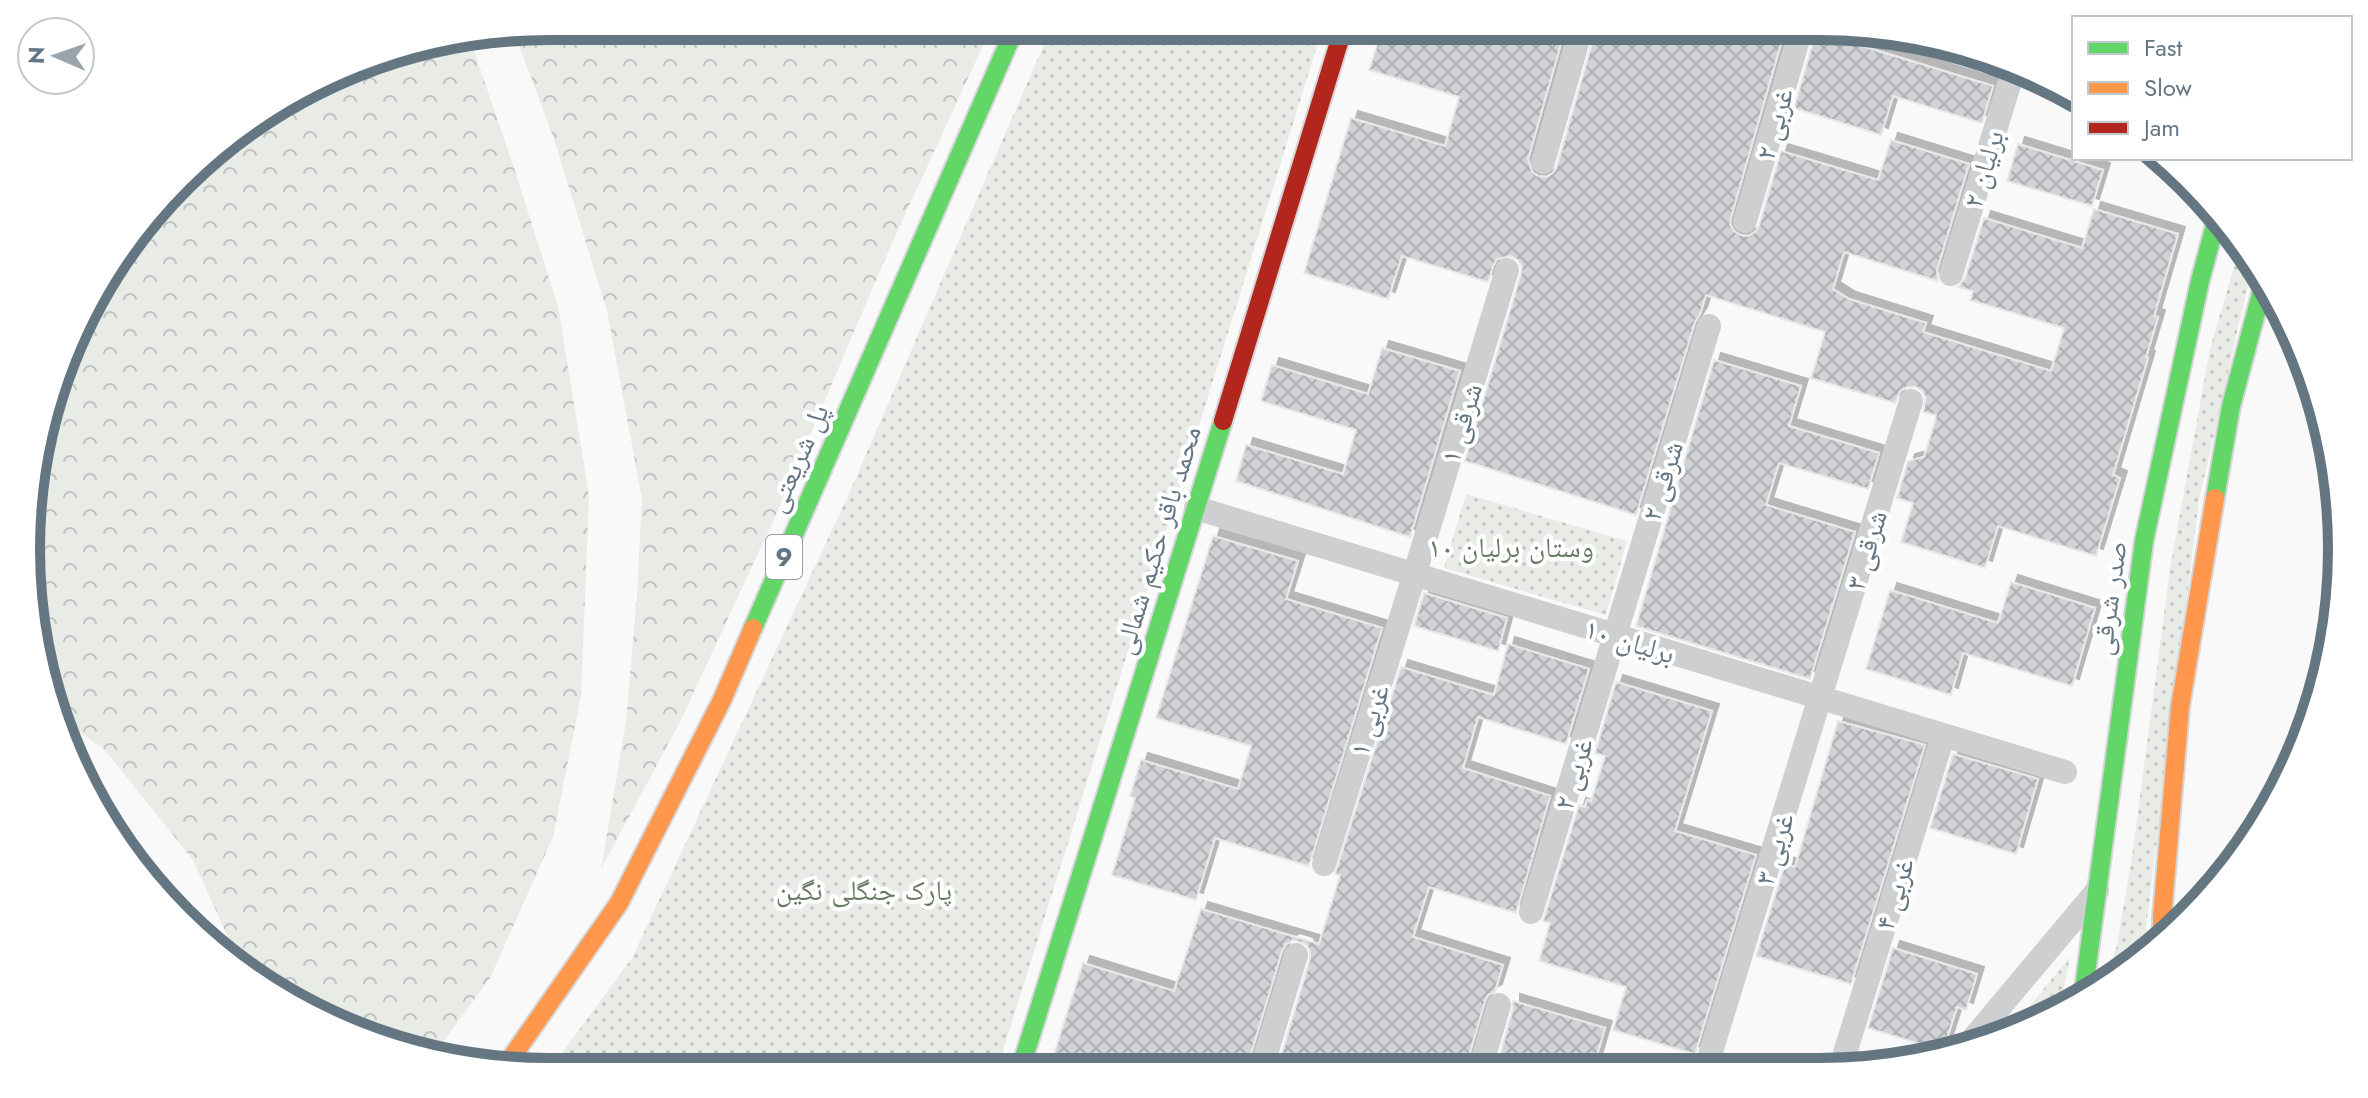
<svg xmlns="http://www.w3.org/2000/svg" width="2368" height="1098" font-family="Jost,'Noto Naskh Arabic',sans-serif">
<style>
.grass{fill:url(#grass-dots)}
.forest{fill:url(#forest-crowns)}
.building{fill:url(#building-cross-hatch);stroke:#e8e8e8;stroke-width:2;filter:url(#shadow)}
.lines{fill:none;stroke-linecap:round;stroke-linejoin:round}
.fast-casing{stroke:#d5d6d7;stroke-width:22}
.slow-casing{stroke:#d5d6d7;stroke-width:22}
.jam-casing{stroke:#d5d6d7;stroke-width:22}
.street{stroke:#cecfd0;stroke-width:24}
.fast{stroke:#63d668;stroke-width:18}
.slow{stroke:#ff974d;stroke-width:18}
.jam{stroke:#b3261e;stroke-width:18}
.labels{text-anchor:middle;stroke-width:8;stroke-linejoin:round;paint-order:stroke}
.shield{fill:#fff;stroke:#939fa8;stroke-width:2}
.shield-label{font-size:26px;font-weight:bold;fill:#657683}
.street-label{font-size:28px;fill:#657683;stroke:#fff}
.park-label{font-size:28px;fill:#687a64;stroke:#fff}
.rim{fill:none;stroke:#657683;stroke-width:10}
</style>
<defs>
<pattern id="grass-dots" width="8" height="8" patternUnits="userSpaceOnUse" patternTransform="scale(2)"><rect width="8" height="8" fill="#e8ebe6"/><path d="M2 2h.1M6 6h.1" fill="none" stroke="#c0c3c0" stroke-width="1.8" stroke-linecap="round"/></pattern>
<pattern id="forest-crowns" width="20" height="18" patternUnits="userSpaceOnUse" patternTransform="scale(2)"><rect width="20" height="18" fill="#e8ebe6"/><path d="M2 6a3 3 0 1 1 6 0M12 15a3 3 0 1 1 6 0" fill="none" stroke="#c0c3c0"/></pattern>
<pattern id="building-cross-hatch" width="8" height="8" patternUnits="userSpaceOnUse" patternTransform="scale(2)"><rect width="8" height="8" fill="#d0d2d3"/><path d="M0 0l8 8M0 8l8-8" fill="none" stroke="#acafb1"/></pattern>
<filter id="shadow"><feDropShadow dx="7" dy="-7" stdDeviation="0" flood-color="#0004"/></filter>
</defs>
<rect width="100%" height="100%" fill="#f9f9f9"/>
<!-- grass -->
<path class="grass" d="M1052,26H1323C1216,375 1105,722 997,1070L548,1072L632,958L848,496Z
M1853,33L2003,63L1999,76Z
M2241,243L2254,258L2199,500L2146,928V955L2138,964L2106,982L2117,945L2132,857L2170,569L2210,349Z
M1466,494L1627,541L1606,615L1444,568Z
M2070,957L2060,1008L2020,1032L2005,1036Z"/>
<!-- forest -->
<path class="forest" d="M549,26H992L892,243L777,512L682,718L601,869L626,722L637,596L642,499L607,311L554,139L514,32Z
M470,39L513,165L558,306L589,496L581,696L553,837L490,978L437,1050L349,1032L236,962L232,946L193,860L105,750L66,723L31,618L36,447L96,287L205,155L380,54Z"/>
<!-- building -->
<path class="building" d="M1383,26H1566L1528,159L1532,172L1538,176L1546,177L1553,173L1557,166L1597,26H1786L1731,217L1730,224L1734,231L1740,235L1748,236L1755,232L1759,226L1781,151L1878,180L1891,140L1969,164L1937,270L1938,281L1844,252L1833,289L1849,299L1926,323L1923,332L2051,371L2064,328L1970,300L1973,291L1958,287L1965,278L1984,218L2082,248L2094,209L2178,234L2154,316L2158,317L2146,357L2148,358L2113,475L2120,478L2096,556L1998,526L1985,568L1901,542L1913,503L1897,498L1908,461L1924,457L1935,421L1936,415L1923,412L1926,398L1922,391L1916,387H1907L1900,391L1895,403L1811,378L1825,332L1706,295L1700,314L1695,322L1636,515L1465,461L1521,274L1522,267L1518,260L1511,256L1497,259L1493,266L1488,282L1402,256L1388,299L1304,273L1351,118L1445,146L1459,97L1369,70Z
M1816,32L1993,86L1982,123L1893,96L1881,135L1794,108Z
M2018,144L2103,170L2092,206L2007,181Z
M1382,348L1460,371L1410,537L1236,481L1246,445L1343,474L1356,430L1261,401L1272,365L1368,394Z
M1714,360L1801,386L1789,426L1879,453L1868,489L1779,463L1766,505L1855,532L1810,679L1636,626Z
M1213,536L1298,561L1286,599L1382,628L1309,866L1215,838L1196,900L1112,875L1135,798L1130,796L1141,760L1238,789L1251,746L1156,718Z
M2011,582L2095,608L2072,686L1963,653L1951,695L1866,669L1890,590L1998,623Z
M1424,593L1507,618L1498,651L1414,626Z
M1508,644L1589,669L1566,744L1478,717L1463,768L1550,796L1516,913L1429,887L1413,937L1503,965L1495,991L1488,995L1485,1001L1465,1069L1277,1070L1310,959V951L1306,944L1293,940L1286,944L1282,951L1246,1070H1049L1083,963L1174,991L1201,909L1319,944L1340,875L1335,874L1401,667L1494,695Z
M1616,682L1712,711L1675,831L1756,855L1695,1054L1613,1030L1626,987L1539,961L1550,923L1543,921L1579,805L1585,807L1587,800L1591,801L1605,756L1595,753Z
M1838,721L1925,745L1851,984L1756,956L1785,864L1795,867Z
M1953,754L2038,779L2016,854L1930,828Z
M1893,948L1977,974L1966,1010L1957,1007L1943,1051L1868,1028Z
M1513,1001L1605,1028L1593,1068L1496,1069L1513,1009Z"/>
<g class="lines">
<!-- fast casing -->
<g class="fast-casing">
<path id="fast" d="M2215,498L2231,406L2265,279
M753,628L1016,26
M2083,996L2144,541L2200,281L2218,214
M1020,1070L1223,421"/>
</g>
<!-- slow casing -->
<g class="slow-casing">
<path id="slow" d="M2162,939V917L2180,707L2215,498
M507,1064L619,903L722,700L753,628"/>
</g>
<!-- jam casing -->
<g class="jam-casing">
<path id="jam" d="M1223,421L1344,26"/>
</g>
<!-- street -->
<path class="street" d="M1543,162L1582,26
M1745,221L1802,26
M1951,274L2015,65
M1196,508L2065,772
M1324,864L1414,576L1507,270
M1531,912L1709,326
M1967,1046L2097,891
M1845,1053L1943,736
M1706,1068L1911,401
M1480,1069L1499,1005
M1261,1070L1296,955"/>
<!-- fast -->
<use href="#fast" class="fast"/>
<!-- slow -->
<use href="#slow" class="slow"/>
<!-- jam -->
<use href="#jam" class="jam"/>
</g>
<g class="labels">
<!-- shield labels -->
<rect class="shield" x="766" y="535" width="36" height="44" rx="6"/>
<g class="shield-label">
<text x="784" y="566">9</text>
</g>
<!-- street labels -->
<g class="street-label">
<text transform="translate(1774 124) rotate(-74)" y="10">۲ غربی</text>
<text transform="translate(1983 169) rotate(-73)" y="10">برلیان ۲</text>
<text transform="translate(1461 423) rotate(-73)" y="10">۱ شرقی</text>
<text transform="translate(797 458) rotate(-66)" y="10">پل شریعتی</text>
<text transform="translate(1662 481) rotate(-73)" y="10">۲ شرقی</text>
<text transform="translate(1157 540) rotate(-73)" y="10">محمد باقر حکیم شمالی</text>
<text transform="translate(1866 550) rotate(-73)" y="10">۳ شرقی</text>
<text transform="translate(2109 598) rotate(-82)" y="10">صدر شرقی</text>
<text transform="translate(1630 641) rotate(17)" y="10">برلیان ۱۰</text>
<text transform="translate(1369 720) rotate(-72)" y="10">۱ غربی</text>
<text transform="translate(1573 774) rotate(-73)" y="10">۲ غربی</text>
<text transform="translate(1774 849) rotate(-73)" y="10">۳ غربی</text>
<text transform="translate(1894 894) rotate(-73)" y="10">۴ غربی</text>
</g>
<!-- park labels -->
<g class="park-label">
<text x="1511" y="557">وستان برلیان ۱۰</text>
<text x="864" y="900">پارک جنگلی نگین</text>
</g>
</g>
<!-- crop -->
<path d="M0 0H2368V1098H0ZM549 40H1819A509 509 0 0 1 2328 549V549A509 509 0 0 1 1819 1058H549A509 509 0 0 1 40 549V549A509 509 0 0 1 549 40Z" fill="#fff" fill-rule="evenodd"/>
<path class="rim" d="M549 40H1819A509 509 0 0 1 2328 549V549A509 509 0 0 1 1819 1058H549A509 509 0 0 1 40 549V549A509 509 0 0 1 549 40Z"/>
<!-- legend -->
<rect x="2072" y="16" width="280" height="144" fill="#ffffff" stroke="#c1c8cd" stroke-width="2"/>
<rect x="2088" y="42" width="40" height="12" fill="#63d668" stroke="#c1c8cd" stroke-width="2"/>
<text x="2144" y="56" font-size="24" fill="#657683">Fast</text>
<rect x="2088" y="82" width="40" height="12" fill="#ff974d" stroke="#c1c8cd" stroke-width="2"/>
<text x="2144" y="96" font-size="24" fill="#657683">Slow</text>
<rect x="2088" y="122" width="40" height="12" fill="#b3261e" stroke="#c1c8cd" stroke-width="2"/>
<text x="2144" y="136" font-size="24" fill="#657683">Jam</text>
<!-- north arrow -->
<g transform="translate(56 56) rotate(272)"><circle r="38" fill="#ffffff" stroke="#c1c8cd" stroke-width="2"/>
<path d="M0-6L14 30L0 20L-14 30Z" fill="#99a4ac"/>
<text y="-12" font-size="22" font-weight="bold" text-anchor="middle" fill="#657683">N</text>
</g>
</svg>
